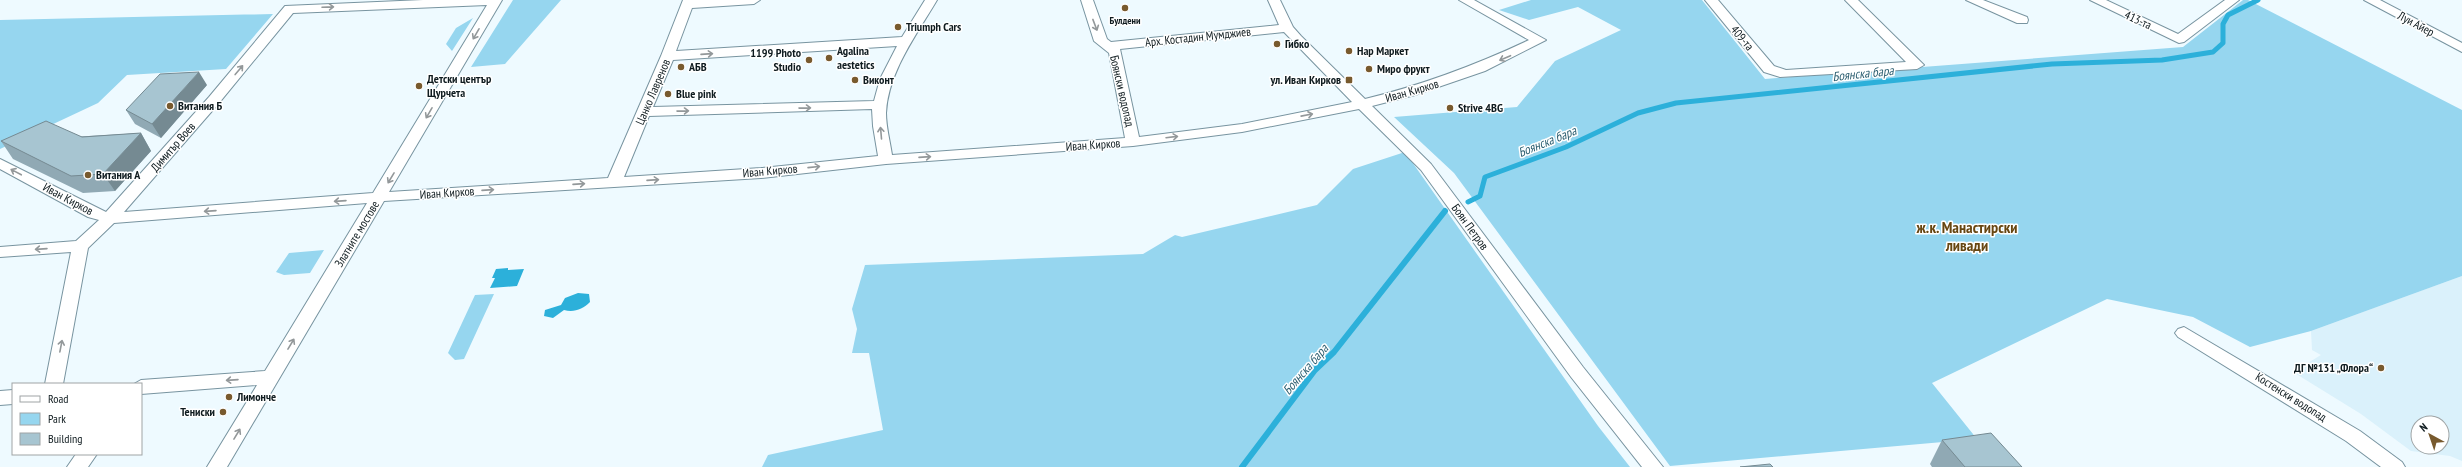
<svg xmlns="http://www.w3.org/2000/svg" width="2462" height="467" font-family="'PT Sans Narrow',sans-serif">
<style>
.built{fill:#daf1fb;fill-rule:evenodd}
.green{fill:#96d6ef}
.water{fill:#2cb0da}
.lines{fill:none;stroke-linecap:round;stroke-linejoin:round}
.stream-far1{stroke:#2cb0da;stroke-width:5}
.stream{stroke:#2cb0da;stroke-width:6}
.minor-casing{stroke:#7894a0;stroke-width:2}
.minor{fill:#fff;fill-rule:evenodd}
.wall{fill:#90a9b4}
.shaded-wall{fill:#758a92}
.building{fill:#a7c5d1;stroke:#758a92}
.oneway{stroke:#93989a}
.poi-dot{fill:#785a2e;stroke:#fff;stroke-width:1.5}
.labels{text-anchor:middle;stroke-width:3;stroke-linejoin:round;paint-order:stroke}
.far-poi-label{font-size:10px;font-weight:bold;fill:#0f1b1f;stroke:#fff}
.street-label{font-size:12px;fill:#0f1b1f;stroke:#fff}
.poi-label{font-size:12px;font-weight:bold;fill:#0f1b1f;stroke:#fff;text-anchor:start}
.water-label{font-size:13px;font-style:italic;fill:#2d5f71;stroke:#fff}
.district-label{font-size:16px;font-weight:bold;fill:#674611;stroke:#fff}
</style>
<rect width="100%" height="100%" fill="#eefaff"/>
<!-- built -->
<path class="built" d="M2462,276V461L2450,456L2411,451L2361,414L2293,372L2321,355L2312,350L2311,331ZM2418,423H2442V447H2418Z"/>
<!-- green -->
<path class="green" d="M513,0H561L505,64L471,67Z
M1531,0H1702L1765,79L2183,47L2243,0H2248L2462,110V276L2311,331L2250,347L2193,317L2107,299L1932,383L1977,439L1670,466L1454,173L1394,117L1517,107L1555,61L1621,30L1578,7L1529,20L1499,10Z
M273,14L226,69L127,75L98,103L0,149V20Z
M473,18L452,51L446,44L456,28Z
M1405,152L1598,426L1630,467H762L768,455L883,430L869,353H852L857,329L852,309L865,265L1143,254L1175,235L1182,237L1317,205L1353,169Z
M324,250L310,273L284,275L276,272L289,253Z
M494,294L464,359L455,360L448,353L475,295Z"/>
<!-- water -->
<path class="water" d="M508,268V270L524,269L517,286L490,288L495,278H492L496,269Z
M578,293L589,294L590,302C583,309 574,313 564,310L553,318L544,316L545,310L561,305L565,298Z"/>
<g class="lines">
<!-- stream-far1 -->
<path class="stream-far1" d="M1468,202L1480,196L1485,177L1566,147L1638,113L1676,103L2052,64L2162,60L2213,52L2223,43V24L2228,15L2258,0"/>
<!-- stream -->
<path class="stream" d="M1242,467L1315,370L1334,352L1445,211"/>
<!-- minor casing -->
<g class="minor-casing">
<path id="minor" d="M423,0H502L389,192L608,178L661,56L683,0H760L754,4L692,8L676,51L902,37L925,0H937C917,34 888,72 886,113C886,127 890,141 892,155L1125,138L1109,53L1094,41L1081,0H1093L1107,39L1111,42L1279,25L1268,0H1280L1293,27L1301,36L1365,99C1422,85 1476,65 1529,40L1459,0H1474L1546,40L1485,71L1415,95L1372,106L1431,164L1583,367L1663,467H1642L1571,377L1421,170L1359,109L1242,132L1133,146L886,164L761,178L384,201L227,467H207L257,385L141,394V384H134L141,380L265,371L367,203L114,223L88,248L63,384H45L71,252L0,257V247L76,241L99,220L88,217L0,169V159L106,212L209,97L285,6ZM487,5L373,193L124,212L219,103L293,13ZM1284,32L1352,102L1242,124L1139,137L1120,49ZM897,46L880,79L874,101L653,107L673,60ZM872,109L873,126L878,156L761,168L624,177L649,116Z
M1705,0H1718L1774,66L1786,70L1906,62L1845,0H1858L1924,65L1917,69L1780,77L1764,72Z
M1966,0H1983L2027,17L2028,20L2027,23H2017Z
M2090,0H2106L2178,34L2225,0H2239L2184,42L2179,43Z
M2364,0H2380L2462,43V52Z
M2184,327L2360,431L2402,462L2405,467H2381L2346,441L2178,337L2175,333L2178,329Z
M13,390V404L0,405V391Z
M76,454H97L88,467H67Z"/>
</g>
<!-- minor -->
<use href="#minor" class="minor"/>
</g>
<!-- wall -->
<path class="wall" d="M207,85L161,138L135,124L126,110Z
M141,133L151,151L115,191L83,193L13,159L1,141Z
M1942,440L2022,467H1932L1930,464Z"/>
<!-- shaded-wall -->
<path class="shaded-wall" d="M199,72L207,85L161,138L152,124Z
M141,133L151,151L115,191L103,174Z"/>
<!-- building -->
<path class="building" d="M199,72L152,124L126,110L160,74Z
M46,121L82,137L141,133L103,174L71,176L1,141Z
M1991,433L2022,467H1965L1942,440Z
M1770,464L1773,467H1740Z"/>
<!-- one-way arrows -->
<defs><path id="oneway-shaft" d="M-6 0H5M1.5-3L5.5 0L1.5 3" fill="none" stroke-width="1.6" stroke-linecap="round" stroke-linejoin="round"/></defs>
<g class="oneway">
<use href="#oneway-shaft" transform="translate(328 7) rotate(-2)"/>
<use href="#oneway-shaft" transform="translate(1095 25) rotate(69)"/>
<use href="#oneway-shaft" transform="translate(476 34) rotate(120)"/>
<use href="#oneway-shaft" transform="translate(707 54) rotate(-4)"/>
<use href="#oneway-shaft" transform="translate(1505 58) rotate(157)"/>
<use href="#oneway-shaft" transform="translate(239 70) rotate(-50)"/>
<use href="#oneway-shaft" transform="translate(805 108) rotate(-1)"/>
<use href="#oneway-shaft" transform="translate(683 111) rotate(-1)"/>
<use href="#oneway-shaft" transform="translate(429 113) rotate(120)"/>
<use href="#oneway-shaft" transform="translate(1307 115) rotate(-11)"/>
<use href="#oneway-shaft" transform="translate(881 133) rotate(-95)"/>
<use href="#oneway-shaft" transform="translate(1172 137) rotate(-7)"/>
<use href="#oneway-shaft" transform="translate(925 157) rotate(-4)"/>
<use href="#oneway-shaft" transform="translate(814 167) rotate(-6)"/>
<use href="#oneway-shaft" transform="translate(16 172) rotate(-152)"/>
<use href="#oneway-shaft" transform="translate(391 178) rotate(121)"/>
<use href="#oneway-shaft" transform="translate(653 180) rotate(-4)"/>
<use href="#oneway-shaft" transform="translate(579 184) rotate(-4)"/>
<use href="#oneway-shaft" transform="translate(488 190) rotate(-4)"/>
<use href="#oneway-shaft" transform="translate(340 201) rotate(176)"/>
<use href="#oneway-shaft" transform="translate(210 211) rotate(176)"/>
<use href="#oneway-shaft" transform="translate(41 249) rotate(176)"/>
<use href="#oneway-shaft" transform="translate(291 344) rotate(-59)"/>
<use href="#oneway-shaft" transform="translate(61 346) rotate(-79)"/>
<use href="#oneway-shaft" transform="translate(232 380) rotate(176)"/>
<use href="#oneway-shaft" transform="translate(237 434) rotate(-59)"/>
</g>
<!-- markers -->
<g class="poi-dot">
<circle cx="1125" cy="8" r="4"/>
<circle cx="898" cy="27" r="4"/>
<circle cx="1277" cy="44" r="4"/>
<circle cx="1349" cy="51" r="4"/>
<circle cx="829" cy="58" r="4"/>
<circle cx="809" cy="60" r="4"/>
<circle cx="681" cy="67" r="4"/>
<circle cx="1369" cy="69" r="4"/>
<circle cx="855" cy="80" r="4"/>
<rect x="1345" y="76" width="8" height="8" rx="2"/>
<circle cx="419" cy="86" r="4"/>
<circle cx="668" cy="94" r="4"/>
<circle cx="170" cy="106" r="4"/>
<circle cx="1450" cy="108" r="4"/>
<circle cx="88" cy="175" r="4"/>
<circle cx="2381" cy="368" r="4"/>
<circle cx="229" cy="397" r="4"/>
<circle cx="223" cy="412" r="4"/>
</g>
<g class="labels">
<!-- far-poi labels -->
<g class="far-poi-label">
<text x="1125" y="24">Булдени</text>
</g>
<!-- street labels -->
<g class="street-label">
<text transform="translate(2138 20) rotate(25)" y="4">413-та</text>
<text transform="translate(2416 24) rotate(28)" y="4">Луи Айер</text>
<text transform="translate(1198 37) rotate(-6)" y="4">Арх. Костадин Мумджиев</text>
<text transform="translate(1742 38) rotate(50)" y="4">409-та</text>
<text transform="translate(1122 91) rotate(77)" y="4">Боянски водопад</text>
<text transform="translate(1412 91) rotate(-16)" y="4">Иван Кирков</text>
<text transform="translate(653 92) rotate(-67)" y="4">Цанко Лавренов</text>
<text transform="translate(1093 145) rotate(-4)" y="4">Иван Кирков</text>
<text transform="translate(173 147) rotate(-49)" y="4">Димитър Воев</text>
<text transform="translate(770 171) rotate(-5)" y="4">Иван Кирков</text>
<text transform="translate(447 193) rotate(-4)" y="4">Иван Кирков</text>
<text transform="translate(68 199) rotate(28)" y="4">Иван Кирков</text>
<text transform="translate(1470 227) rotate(54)" y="4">Боян Петров</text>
<text transform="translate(357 234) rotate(-59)" y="4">Златните мостове</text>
<text transform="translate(2291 397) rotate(32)" y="4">Костенски водопад</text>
</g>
<!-- poi labels -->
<g class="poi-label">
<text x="906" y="31">Triumph Cars</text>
<text x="1285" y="48">Гибко</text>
<text x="837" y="55">Agalina<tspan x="837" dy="14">aestetics</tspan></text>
<text x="1357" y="55">Нар Маркет</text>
<text x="801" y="57" text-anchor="end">1199 Photo<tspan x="801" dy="14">Studio</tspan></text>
<text x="689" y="71">АБВ</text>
<text x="1377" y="73">Миро фрукт</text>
<text x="427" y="83">Детски център<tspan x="427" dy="14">Щурчета</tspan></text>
<text x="863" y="84">Виконт</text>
<text x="1341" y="84" text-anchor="end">ул. Иван Кирков</text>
<text x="676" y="98">Blue pink</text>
<text x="178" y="110">Витания Б</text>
<text x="1458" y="112">Strive 4BG</text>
<text x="96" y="179">Витания А</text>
<text x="2373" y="372" text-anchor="end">ДГ №131 „Флора“</text>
<text x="237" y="401">Лимонче</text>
<text x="215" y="416" text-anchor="end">Тениски</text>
</g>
<!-- water labels -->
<g class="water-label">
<text transform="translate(1863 73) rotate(-6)" y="5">Боянска бара</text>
<text transform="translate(1547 141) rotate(-22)" y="5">Боянска бара</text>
<text transform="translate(1305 369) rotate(-49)" y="5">Боянска бара</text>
</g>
<!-- district labels -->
<g class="district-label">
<text x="1967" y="233">ж.к. Манастирски<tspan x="1967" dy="18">ливади</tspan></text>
</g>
</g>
<!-- legend -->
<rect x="12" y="383" width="130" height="72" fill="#ffffff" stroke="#9fa4a5"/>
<rect x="20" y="396" width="20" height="6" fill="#ffffff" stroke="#9fa4a5"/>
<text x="48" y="403" font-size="12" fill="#0f1b1f">Road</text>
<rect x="20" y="413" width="20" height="12" fill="#96d6ef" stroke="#9fa4a5"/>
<text x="48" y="423" font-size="12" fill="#0f1b1f">Park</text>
<rect x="20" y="433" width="20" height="12" fill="#a7c5d1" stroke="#9fa4a5"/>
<text x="48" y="443" font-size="12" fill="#0f1b1f">Building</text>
<!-- north arrow -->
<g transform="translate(2430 435) rotate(320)"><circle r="19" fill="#ffffff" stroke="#9fa4a5"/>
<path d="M0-3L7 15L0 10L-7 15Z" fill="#785a2e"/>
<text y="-6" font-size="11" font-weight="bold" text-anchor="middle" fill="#0f1b1f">N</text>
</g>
</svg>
